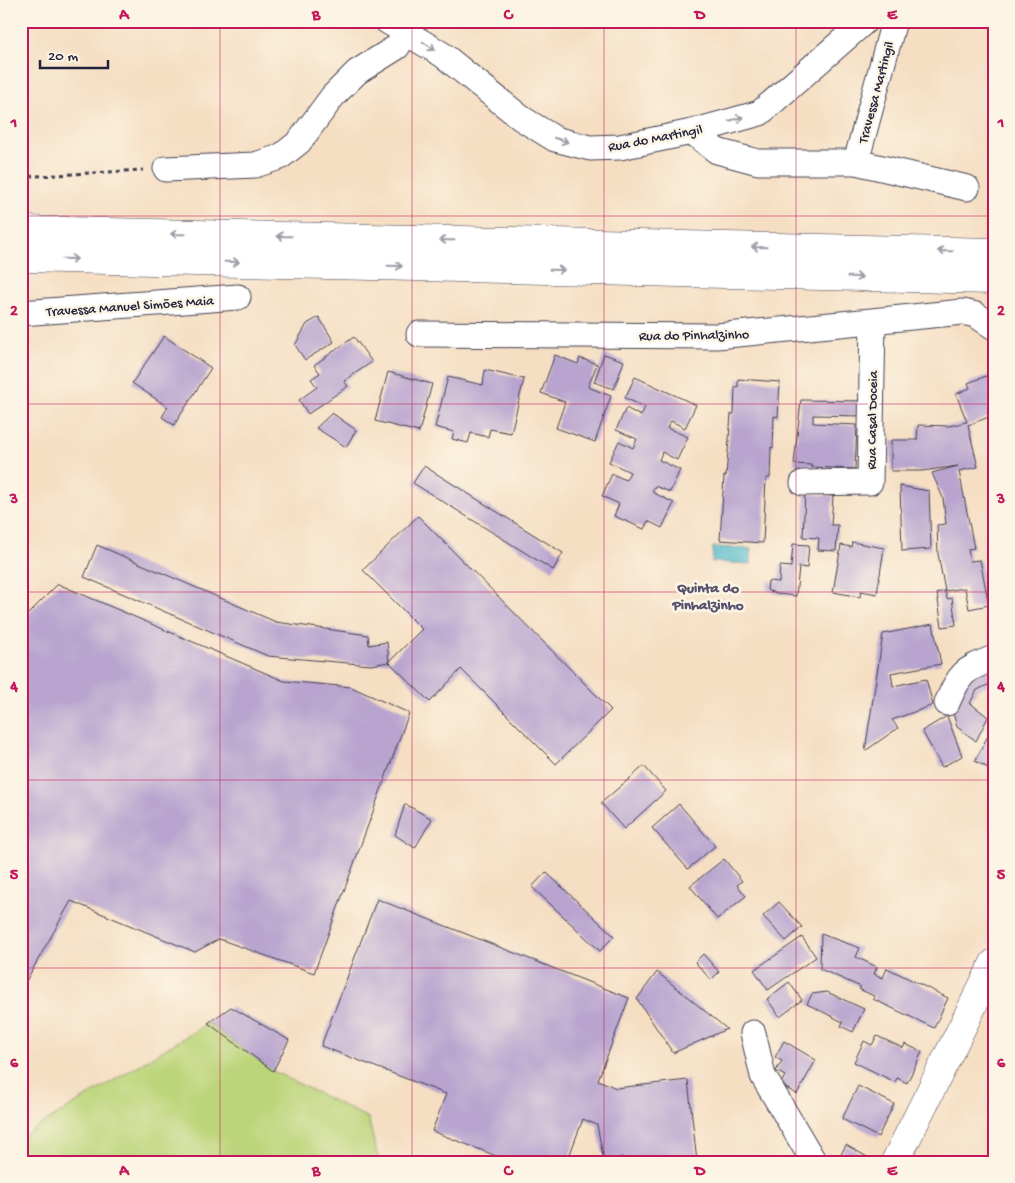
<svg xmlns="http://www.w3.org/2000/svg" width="1015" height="1183" font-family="'Gochi Hand',sans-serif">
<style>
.green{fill:#bdd57a;stroke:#707c5a}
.water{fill:#4ebac9;stroke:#386e82}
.building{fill:#b8a4cf}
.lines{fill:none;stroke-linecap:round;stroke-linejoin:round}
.street-casing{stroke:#423e4f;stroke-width:27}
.secondary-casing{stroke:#423e4f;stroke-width:29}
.highway-casing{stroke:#423e4f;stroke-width:29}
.path{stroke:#423e4f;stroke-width:3;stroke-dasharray:4 4;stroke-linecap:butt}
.street{stroke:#fff;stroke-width:25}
.secondary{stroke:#fff;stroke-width:28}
.highway{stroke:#fff;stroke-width:28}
.oneway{stroke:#9c9ca7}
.grid{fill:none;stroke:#c2185b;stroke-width:1;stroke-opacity:0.55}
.labels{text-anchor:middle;stroke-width:5;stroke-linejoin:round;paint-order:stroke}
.street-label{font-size:14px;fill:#22223b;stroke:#fcf5e5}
.neighbourhood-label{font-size:15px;font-weight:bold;fill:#56506f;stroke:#fcf5e5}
.neatline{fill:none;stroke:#c2185b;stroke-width:2}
.grid-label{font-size:16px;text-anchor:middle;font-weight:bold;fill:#c2185b}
</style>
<rect width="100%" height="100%" fill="#fcf5e5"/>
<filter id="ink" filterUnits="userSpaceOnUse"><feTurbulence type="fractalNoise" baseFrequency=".02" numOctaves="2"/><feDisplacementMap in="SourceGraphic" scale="10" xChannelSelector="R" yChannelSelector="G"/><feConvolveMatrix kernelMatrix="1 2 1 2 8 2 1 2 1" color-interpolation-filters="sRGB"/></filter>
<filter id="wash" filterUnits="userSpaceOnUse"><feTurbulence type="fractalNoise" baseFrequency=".0096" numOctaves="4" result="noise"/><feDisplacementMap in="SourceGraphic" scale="20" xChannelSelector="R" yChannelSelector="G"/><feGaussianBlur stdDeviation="1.12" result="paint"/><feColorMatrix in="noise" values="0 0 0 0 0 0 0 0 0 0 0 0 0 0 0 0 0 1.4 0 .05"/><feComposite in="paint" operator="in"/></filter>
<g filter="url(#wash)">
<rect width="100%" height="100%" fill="#f5dec2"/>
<!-- green -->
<path class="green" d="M208,1023L273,1071L368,1118L379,1162H21V1137Z"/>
<!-- water -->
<path class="water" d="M713,547L751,549V564L712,562Z"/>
<g id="blocks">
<!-- building -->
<path class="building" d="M319,317L334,342L305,360L295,345L307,324Z
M164,336L211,368L174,425L162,417L168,407L132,383Z
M354,337L372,362L344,381L348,386L308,414L299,400L317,387L311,379L320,373L314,365Z
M604,354L624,361L614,389L594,382Z
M555,355L578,364L580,358L597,364L588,387L611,396L595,442L556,428L565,402L541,393Z
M485,370L524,379L511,433L490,429L488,437L471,433L468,443L452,439L454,432L435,427L448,377L483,385Z
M388,372L432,384L419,432L375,421Z
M994,373V415L968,425L978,467L959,471L974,548L968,549L970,561L980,560L989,605L969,609L965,588L945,591L947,599L952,598L956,625L942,627L937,593L945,591L938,554L937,525L946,524L943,498L932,473L958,466L922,471H891V440H917L918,425L949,426L967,422L956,394L970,388L968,383Z
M635,377L696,405L685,428L671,421L667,428L688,437L677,460L662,452L659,460L680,470L670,492L655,486L652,492L674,503L662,528L648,521L644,529L614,516L619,504L602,496L612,474L626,480L630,472L609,462L619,441L633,448L637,439L616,430L626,408L641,416L645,407L625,398Z
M738,379L780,382L778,417L774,416L773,448L771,447L770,478H766L763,543L720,540L724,476H726L731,414H734L735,387H738Z
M801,400L864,401L863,416L813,415V423L857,425L855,469L811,467V465L794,464Z
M332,413L356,430L346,447L316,428Z
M424,466L563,553L553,570L413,483Z
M900,486L929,491L931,549L902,551Z
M805,494L833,496L831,525H838L836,551L818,550L819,538L803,537Z
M418,516L611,710L556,764L461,669L430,702L389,662L422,629L363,570Z
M852,542L884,548L877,594L861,591L860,597L833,592L841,545L851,547Z
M793,544L809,545L807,568L799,567L796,596L777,594L767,590L768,581L779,582L780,566L791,567Z
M97,545L276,622L368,635L369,645L387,642L389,662L371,665L268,656L84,577Z
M58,584L284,681L351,687L409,713L314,973L219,939L195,952L71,901L21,990V621Z
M933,624L941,664L891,673L893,686L926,679L933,705L892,720L898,728L865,751L883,634Z
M994,665V682L977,690L970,703L988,717L976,741L957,727L953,713L964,682Z
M947,716L962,756L942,767L922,731Z
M994,724V771L975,761Z
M644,766L666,791L624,829L601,803Z
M405,804L432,819L415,848L395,835Z
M679,804L715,846L688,869L652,828Z
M724,859L742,881L737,885L746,896L717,919L690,886Z
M546,872L614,936L600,951L532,887Z
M377,899L629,998L598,1080L616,1088L688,1080L697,1162H622V1157L604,1161L597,1125L583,1119L567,1162H512L432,1131L446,1094L321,1046Z
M779,902L802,927L786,941L763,916Z
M821,934L860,948L856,957L877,967L874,974L883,978L887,968L948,998L934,1028L873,999L874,996L859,989L861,987L820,969Z
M802,937L816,957L768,990L754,970Z
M703,954L719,972L711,980L695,962Z
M657,972L727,1029L673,1053L637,999Z
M789,982L802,1000L780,1017L767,999Z
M827,992L864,1009L853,1032L841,1026L843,1022L807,1004L812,994Z
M231,1007L289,1040L273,1071L208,1023Z
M877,1036L903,1048L905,1044L922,1052L907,1083L897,1078L895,1082L854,1062L864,1041L872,1045Z
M784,1041L816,1060L797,1094L780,1085L785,1076L776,1071L782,1061L775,1057Z
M858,1086L894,1104L878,1137L842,1119Z
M846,1145L869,1158L867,1162H837Z"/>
</g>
</g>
<g filter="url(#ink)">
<use href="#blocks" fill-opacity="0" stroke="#423e4f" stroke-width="1"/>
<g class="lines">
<!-- street casing -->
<g class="street-casing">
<path id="street" d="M387,21L443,55L521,118L555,139L590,148L620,147L692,132L760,113L865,21
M692,132L717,151L758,162H856L967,188
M856,162L894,21
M166,169L255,165L280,157L299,142L333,96L357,72L397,47L407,32
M21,313L238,297
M419,334L717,336L963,312L976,315L994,327
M803,483L870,482L873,321
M947,703C960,673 963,670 994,658
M753,1033L763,1076L814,1162"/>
</g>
<!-- secondary casing -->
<g class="secondary-casing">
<path id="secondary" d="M895,1162L994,963"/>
</g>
<!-- highway casing -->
<g class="highway-casing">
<path id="highway" d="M21,230L994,252
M21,258L994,280"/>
</g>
<!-- path -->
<path class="path" d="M21,177L143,170"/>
<!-- street -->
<use href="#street" class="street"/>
<!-- secondary -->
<use href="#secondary" class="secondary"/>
<!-- highway -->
<use href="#highway" class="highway"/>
</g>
<!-- one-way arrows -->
<defs><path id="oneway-shaft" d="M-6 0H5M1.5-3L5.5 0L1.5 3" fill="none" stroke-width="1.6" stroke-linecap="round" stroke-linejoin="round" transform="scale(1.25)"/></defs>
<g class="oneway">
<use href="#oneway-shaft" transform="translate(429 46) rotate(34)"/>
<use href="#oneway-shaft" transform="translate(736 119) rotate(-16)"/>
<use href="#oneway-shaft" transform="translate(561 140) rotate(17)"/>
<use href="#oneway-shaft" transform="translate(178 234) rotate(-179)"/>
<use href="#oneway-shaft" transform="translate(284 236) rotate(-179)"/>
<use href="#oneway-shaft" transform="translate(447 240) rotate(-179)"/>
<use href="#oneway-shaft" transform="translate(759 247) rotate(-179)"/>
<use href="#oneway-shaft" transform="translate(945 251) rotate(-179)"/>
<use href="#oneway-shaft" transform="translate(70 259) rotate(1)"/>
<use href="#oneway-shaft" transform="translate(232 262) rotate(1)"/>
<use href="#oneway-shaft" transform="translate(395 266) rotate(1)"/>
<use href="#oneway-shaft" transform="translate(557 270) rotate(1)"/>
<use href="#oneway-shaft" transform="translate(855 277) rotate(1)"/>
</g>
</g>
<!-- grid -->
<path class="grid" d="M220,21V1162M412,21V1162M604,21V1162M796,21V1162M21,216H994M21,404H994M21,592H994M21,780H994M21,968H994"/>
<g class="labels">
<!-- street labels -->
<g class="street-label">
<text transform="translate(875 92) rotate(-75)" y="5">Travessa Martingil</text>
<text transform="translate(655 137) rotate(-11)" y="5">Rua do Martingil</text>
<text transform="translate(130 305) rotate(-4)" y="5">Travessa Manuel Simões Maia</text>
<text transform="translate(694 334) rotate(-1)" y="5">Rua do Pinhalzinho</text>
<text transform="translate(871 420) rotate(-89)" y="5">Rua Casal Doceia</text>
</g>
<!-- neighbourhood labels -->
<g class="neighbourhood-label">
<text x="708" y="592">Quinta do<tspan x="708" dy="17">Pinhalzinho</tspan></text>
</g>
</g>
<!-- margin -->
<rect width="1015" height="1183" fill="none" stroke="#fcf5e5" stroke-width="55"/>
<!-- scale -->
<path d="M40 60v8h68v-8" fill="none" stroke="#22223b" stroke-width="2.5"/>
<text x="48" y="60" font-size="15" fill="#22223b" stroke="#fcf5e5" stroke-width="4" paint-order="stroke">20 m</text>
<rect x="28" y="28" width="960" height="1128" class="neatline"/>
<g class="grid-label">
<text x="124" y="19">A</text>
<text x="316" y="19">B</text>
<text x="508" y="19">C</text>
<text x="700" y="19">D</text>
<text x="892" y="19">E</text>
<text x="14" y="127">1</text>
<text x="1001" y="127">1</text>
<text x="14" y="315">2</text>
<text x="1001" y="315">2</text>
<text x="14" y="503">3</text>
<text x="1001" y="503">3</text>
<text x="14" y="691">4</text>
<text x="1001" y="691">4</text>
<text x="14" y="879">5</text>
<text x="1001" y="879">5</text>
<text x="14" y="1067">6</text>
<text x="1001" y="1067">6</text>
<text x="124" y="1175">A</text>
<text x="316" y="1175">B</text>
<text x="508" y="1175">C</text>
<text x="700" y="1175">D</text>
<text x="892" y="1175">E</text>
</g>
</svg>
